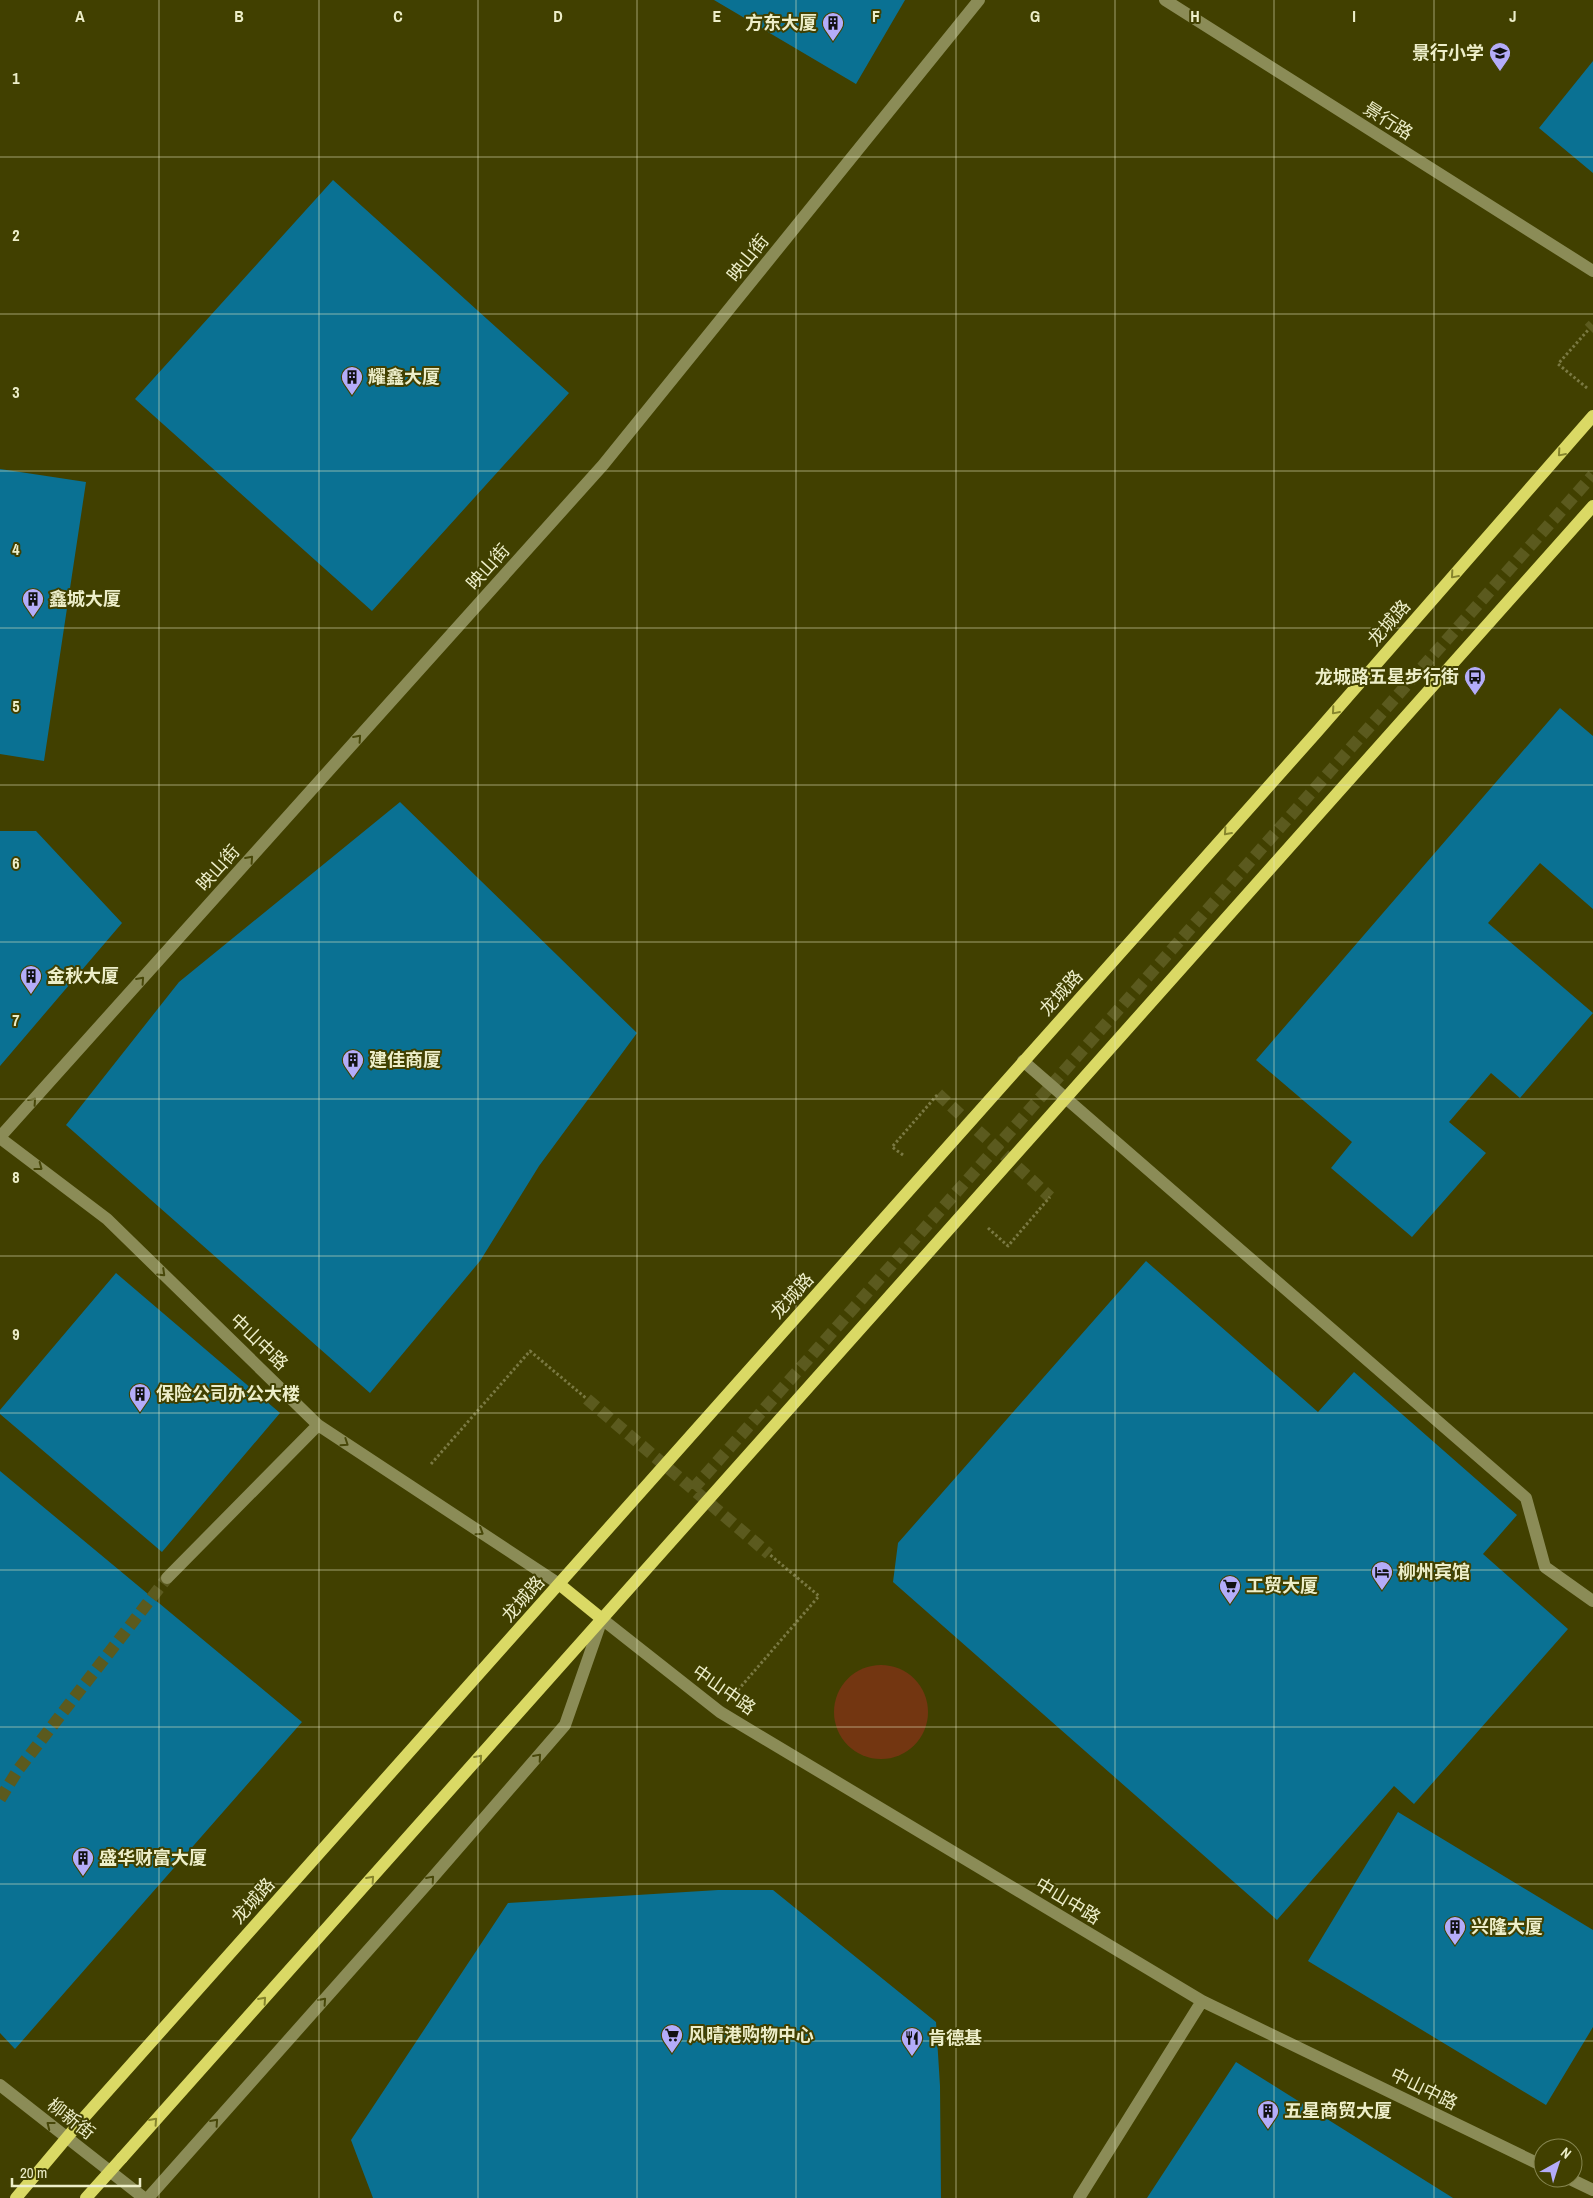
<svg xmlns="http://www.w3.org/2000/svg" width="1593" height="2198" font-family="'Archivo Narrow','Noto Sans SC',sans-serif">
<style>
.green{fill:#733611}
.building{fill:#0a7193}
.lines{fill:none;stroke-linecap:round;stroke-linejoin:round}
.minor-tunnel{stroke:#5b5a1e;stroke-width:12;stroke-dasharray:12 6;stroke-linecap:butt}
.path{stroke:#7a7942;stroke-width:3;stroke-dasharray:2.5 2.5;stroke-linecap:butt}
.minor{stroke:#8b8c57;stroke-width:12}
.major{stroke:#dad965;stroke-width:12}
.major-bridge{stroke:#dad965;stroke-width:12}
.oneway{stroke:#86852d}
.oneway2{stroke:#484809}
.grid{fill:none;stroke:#edeec9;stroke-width:1;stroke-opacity:0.55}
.labels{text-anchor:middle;stroke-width:4;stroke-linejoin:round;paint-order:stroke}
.poi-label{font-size:18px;font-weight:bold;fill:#edeec9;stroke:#414000;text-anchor:start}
.street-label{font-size:18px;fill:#edeec9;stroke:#414000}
.grid-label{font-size:16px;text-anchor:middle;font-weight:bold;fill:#edeec9;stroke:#414000;stroke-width:4;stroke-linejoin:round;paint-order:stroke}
</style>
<rect width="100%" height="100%" fill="#414000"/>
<!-- green -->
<path class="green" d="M834 1712a47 47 0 1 1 94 0a47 47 0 1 1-94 0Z"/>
<!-- building -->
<path class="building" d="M714,0H905L856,84Z
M1593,61V173L1539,128Z
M333,180L569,393L372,611L135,399Z
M0,469L86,482L44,761L0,754Z
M1560,708L1593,736V909L1540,863L1488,923L1593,1013L1520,1098L1491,1073L1449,1122L1486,1153L1412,1237L1331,1168L1352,1142L1256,1060Z
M400,802L637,1033L539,1166L480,1261L370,1393L66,1125L179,982Z
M0,831H36L122,923L0,1066Z
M1146,1261L1318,1412L1354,1372L1517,1515L1483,1554L1568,1629L1414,1804L1394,1786L1277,1920L893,1582L898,1543Z
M116,1273L280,1413L162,1552L0,1414V1410Z
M0,1471L302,1722L15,2049L0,2033Z
M1398,1812L1593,1930V2027L1546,2105L1308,1961Z
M718,1890H773L936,2022L940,2086L941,2198H373L351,2140L508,1903Z
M1236,2062L1453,2198H1147Z"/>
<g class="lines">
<!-- minor-tunnel -->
<path class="minor-tunnel" d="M1589,329L1593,325
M938,1094L1050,1197
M587,1399L769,1554
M693,1489L1593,475
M0,1799L18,1770L167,1578"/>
<!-- path -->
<path class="path" d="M1587,388L1558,364L1589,329
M903,1155L892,1147L938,1094
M988,1228L1008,1246L1050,1197
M431,1464L530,1351L587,1399
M738,1690L819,1596L769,1554"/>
<!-- minor -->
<path class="minor" d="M1165,0L1593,271
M1023,1061L1526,1498L1545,1567L1593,1601
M0,1137L603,465L979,0
M0,1138L107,1219L318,1425L559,1584
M167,1578L318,1425
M0,2085L144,2198
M1568,2178L1593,2190
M148,2198L427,1884L565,1725L602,1619L720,1712L1202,2001L1543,2166
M1079,2198L1202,2001"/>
<!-- major -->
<path class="major" d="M559,1584L602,1619
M80,2122L1316,733L1593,416
M122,2158L1593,506"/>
<!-- major-bridge -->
<path class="major-bridge" d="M16,2198L80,2122
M86,2198L122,2158"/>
</g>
<!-- one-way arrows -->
<defs><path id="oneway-chevron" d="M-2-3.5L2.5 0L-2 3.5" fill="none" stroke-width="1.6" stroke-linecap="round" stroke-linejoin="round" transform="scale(1.25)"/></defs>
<g class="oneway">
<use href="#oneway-chevron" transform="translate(1561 453) rotate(131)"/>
<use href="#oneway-chevron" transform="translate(1454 575) rotate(131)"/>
<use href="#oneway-chevron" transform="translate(1335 711) rotate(131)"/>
<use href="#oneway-chevron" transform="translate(1227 832) rotate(132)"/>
<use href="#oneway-chevron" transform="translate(479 1758) rotate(-48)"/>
<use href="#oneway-chevron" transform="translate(371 1879) rotate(-48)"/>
<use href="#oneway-chevron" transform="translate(263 2000) rotate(-48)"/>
<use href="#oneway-chevron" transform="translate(154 2121) rotate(-48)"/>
</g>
<g class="oneway2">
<use href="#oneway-chevron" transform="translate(358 738) rotate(-48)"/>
<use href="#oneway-chevron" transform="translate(250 859) rotate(-48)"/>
<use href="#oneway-chevron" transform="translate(141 980) rotate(-48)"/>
<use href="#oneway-chevron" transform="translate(33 1101) rotate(-48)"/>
<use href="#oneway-chevron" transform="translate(39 1167) rotate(37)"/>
<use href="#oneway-chevron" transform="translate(162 1273) rotate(44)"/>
<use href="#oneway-chevron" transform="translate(345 1443) rotate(34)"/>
<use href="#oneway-chevron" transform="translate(480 1532) rotate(33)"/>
<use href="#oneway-chevron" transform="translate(538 1757) rotate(-49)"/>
<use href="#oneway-chevron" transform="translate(431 1879) rotate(-49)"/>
<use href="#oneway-chevron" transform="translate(323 2001) rotate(-48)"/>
<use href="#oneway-chevron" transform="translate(215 2122) rotate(-48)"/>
<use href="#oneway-chevron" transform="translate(50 2125) rotate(-142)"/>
</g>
<!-- grid -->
<path class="grid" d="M159,0V2198M319,0V2198M478,0V2198M637,0V2198M796,0V2198M956,0V2198M1115,0V2198M1274,0V2198M1434,0V2198M0,157H1593M0,314H1593M0,471H1593M0,628H1593M0,785H1593M0,942H1593M0,1099H1593M0,1256H1593M0,1413H1593M0,1570H1593M0,1727H1593M0,1884H1593M0,2041H1593"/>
<!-- icons -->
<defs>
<g id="building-pin" transform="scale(1.125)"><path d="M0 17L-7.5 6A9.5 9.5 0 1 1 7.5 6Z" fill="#b4acf9" stroke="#414000"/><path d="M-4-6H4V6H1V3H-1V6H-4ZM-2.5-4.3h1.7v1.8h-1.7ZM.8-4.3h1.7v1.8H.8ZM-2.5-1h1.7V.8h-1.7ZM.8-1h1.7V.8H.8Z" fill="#111"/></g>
<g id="school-pin" transform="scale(1.125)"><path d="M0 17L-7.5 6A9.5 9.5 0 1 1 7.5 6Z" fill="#b4acf9" stroke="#414000"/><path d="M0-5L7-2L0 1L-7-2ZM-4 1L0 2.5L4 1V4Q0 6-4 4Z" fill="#111"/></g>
<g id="bus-pin" transform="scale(1.125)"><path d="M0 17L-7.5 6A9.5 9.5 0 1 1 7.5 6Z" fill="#b4acf9" stroke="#414000"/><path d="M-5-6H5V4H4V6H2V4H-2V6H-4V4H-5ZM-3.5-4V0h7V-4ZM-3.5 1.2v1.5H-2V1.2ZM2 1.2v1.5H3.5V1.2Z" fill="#111"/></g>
<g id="hotel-pin" transform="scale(1.125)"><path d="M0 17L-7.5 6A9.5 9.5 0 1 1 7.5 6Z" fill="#b4acf9" stroke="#414000"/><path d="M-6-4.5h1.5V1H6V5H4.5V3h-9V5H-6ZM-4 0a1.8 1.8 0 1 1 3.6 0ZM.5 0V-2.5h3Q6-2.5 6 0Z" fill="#111"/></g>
<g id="supermarket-pin" transform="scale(1.125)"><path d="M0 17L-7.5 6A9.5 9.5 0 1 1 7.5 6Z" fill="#b4acf9" stroke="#414000"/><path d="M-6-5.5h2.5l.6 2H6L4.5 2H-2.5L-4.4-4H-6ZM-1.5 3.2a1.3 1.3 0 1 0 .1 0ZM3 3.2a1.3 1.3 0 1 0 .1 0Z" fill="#111"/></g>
<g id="restaurant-pin" transform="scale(1.125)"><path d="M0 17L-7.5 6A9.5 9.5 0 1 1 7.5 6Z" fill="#b4acf9" stroke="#414000"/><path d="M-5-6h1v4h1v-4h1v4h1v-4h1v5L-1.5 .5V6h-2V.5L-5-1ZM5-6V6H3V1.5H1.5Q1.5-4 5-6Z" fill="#111"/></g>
</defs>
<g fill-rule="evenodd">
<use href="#building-pin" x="833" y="23"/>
<use href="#school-pin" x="1500" y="53"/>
<use href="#building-pin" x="352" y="377"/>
<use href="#building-pin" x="33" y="599"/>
<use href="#bus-pin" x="1475" y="677"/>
<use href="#building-pin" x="31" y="976"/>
<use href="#building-pin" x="353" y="1060"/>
<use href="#building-pin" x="140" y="1394"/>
<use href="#hotel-pin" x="1382" y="1572"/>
<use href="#supermarket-pin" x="1230" y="1586"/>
<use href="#building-pin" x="83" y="1858"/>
<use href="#building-pin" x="1455" y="1927"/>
<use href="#supermarket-pin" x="672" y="2035"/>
<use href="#restaurant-pin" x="912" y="2038"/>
<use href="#building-pin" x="1268" y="2111"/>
</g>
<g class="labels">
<!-- poi labels -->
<g class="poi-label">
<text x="817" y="29" text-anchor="end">方东大厦</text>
<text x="1484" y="59" text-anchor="end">景行小学</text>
<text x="368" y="383">耀鑫大厦</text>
<text x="49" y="605">鑫城大厦</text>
<text x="1459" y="683" text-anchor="end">龙城路五星步行街</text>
<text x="47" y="982">金秋大厦</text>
<text x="369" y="1066">建佳商厦</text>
<text x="156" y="1400">保险公司办公大楼</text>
<text x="1398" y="1578">柳州宾馆</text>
<text x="1246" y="1592">工贸大厦</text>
<text x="99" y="1864">盛华财富大厦</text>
<text x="1471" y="1933">兴隆大厦</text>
<text x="688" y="2041">风晴港购物中心</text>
<text x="928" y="2044">肯德基</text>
<text x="1284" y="2117">五星商贸大厦</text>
</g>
<!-- street labels -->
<g class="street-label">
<text transform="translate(1388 121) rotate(32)" y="6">景行路</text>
<text transform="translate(748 258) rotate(-51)" y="6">映山街</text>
<text transform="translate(488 567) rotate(-48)" y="6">映山街</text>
<text transform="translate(1389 623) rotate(-49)" y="6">龙城路</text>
<text transform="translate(218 868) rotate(-48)" y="6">映山街</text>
<text transform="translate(1061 993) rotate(-48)" y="6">龙城路</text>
<text transform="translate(792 1296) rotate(-48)" y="6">龙城路</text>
<text transform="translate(259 1342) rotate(44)" y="6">中山中路</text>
<text transform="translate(523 1599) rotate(-49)" y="6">龙城路</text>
<text transform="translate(724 1690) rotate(35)" y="6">中山中路</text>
<text transform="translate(253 1901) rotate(-48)" y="6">龙城路</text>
<text transform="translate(1068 1901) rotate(31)" y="6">中山中路</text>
<text transform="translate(1424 2089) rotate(26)" y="6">中山中路</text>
<text transform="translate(71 2119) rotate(38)" y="6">柳新街</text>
</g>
</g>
<g class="grid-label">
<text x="80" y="22">A</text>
<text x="239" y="22">B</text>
<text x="398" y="22">C</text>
<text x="558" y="22">D</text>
<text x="717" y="22">E</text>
<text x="876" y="22">F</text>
<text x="1035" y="22">G</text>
<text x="1195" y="22">H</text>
<text x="1354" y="22">I</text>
<text x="1513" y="22">J</text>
<text x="16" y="84">1</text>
<text x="16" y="241">2</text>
<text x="16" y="398">3</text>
<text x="16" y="555">4</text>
<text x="16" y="712">5</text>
<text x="16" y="869">6</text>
<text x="16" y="1026">7</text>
<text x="16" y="1183">8</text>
<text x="16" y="1340">9</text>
</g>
<!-- north arrow -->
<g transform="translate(1558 2163) rotate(39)"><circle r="24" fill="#414000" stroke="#868650"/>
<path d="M0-4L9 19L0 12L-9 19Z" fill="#b4acf9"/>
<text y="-8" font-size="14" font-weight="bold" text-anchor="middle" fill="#edeec9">N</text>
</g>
<!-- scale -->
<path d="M12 2178v8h128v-8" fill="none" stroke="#edeec9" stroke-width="2.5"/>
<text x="20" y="2178" font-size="15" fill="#edeec9" stroke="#414000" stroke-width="4" paint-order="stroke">20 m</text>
</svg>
